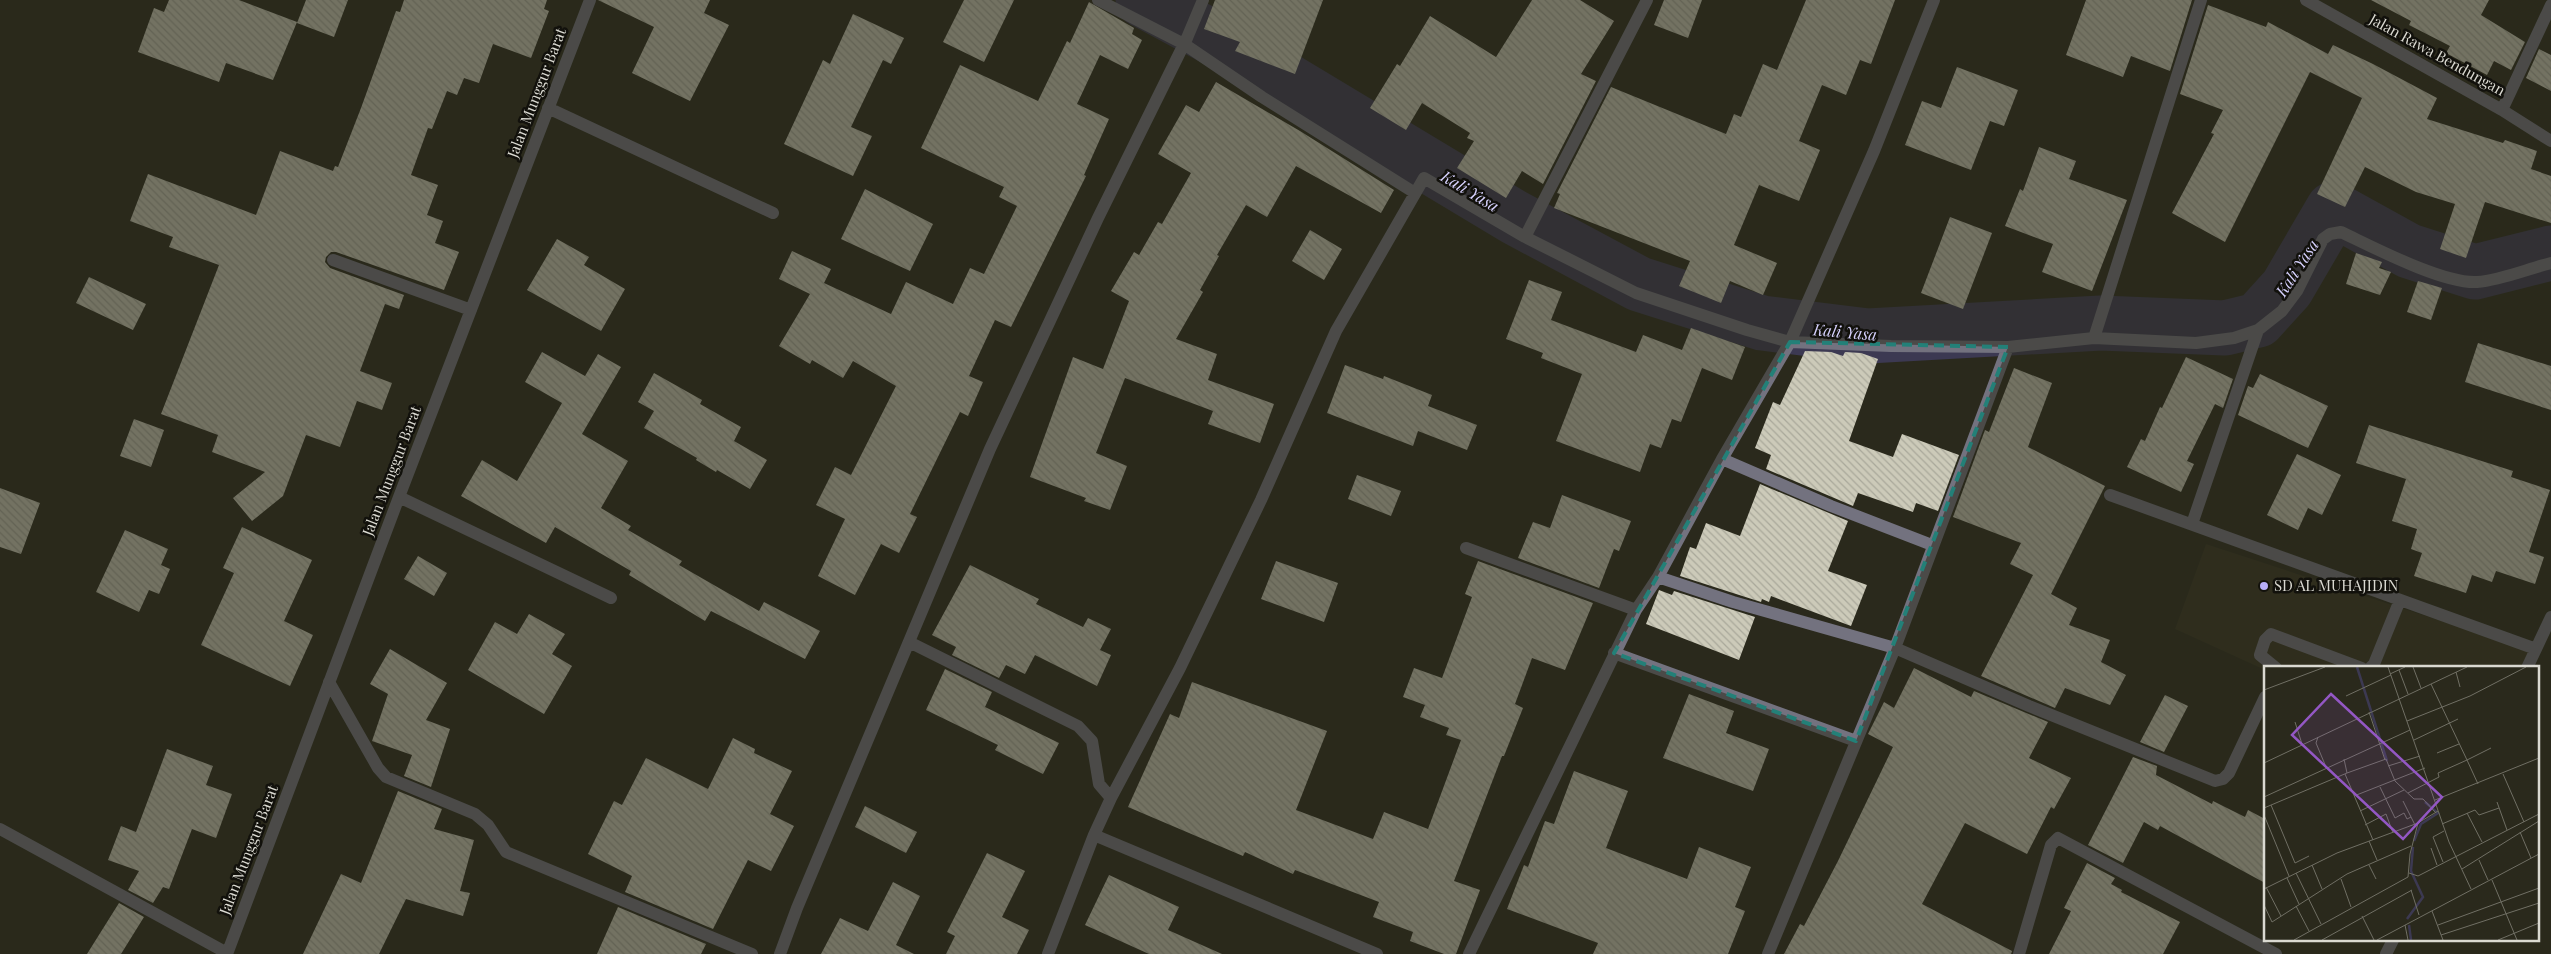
<svg xmlns="http://www.w3.org/2000/svg" width="2551" height="954" font-family="'Playfair Display',serif">
<style>
.built{fill:#353220}
.lines{fill:none;stroke-linecap:round;stroke-linejoin:round}
.river{stroke:#3c3952;stroke-width:55}
.building{fill:url(#building-back-hatch)}
.minor{stroke:#73727f;stroke-width:12}
.marked{fill:none;stroke:#238078;stroke-width:4;stroke-dasharray:10 6;stroke-linejoin:round}
.poi-dot{fill:#b6acf8;stroke:#12110c;stroke-width:2}
.labels{text-anchor:middle;stroke-width:5;stroke-linejoin:round;paint-order:stroke}
.street-label{font-size:15px;fill:#dad9d1;stroke:#12110c}
.poi-label{font-size:15px;fill:#dad9d1;stroke:#12110c;text-anchor:start}
.water-label{font-size:16px;font-style:italic;fill:#d6d1fd;stroke:#12110c}
.inset-river{fill:none;stroke:#3c3952;stroke-width:2.5}
.inset-road{fill:none;stroke:#706f64;stroke-width:1}
.view{fill:#9357c4;fill-opacity:0.15;stroke:#9357c4;stroke-width:2.5}
.inset-edge{fill:none;stroke:#dad9d1;stroke-width:2.5}
</style>
<defs>
<pattern id="building-back-hatch" width="6" height="6" patternUnits="userSpaceOnUse" patternTransform="scale(1.25)"><rect width="6" height="6" fill="#cccab9"/><path d="M-1 5l2 2M0 0l6 6M5-1l2 2" fill="none" stroke="#a9a89a"/></pattern>
</defs>
<rect width="100%" height="100%" fill="#2a291c"/>
<!-- built -->
<path class="built" d="M2206,544L2530,650L2522,668H2265V670L2175,629Z"/>
<g class="lines">
<!-- river -->
<path class="river" d="M1143,0L1236,50L1514,217L1639,284L1762,323L1868,336L2101,323L2225,328L2258,320L2287,288L2333,209L2409,251L2475,272L2551,253"/>
</g>
<!-- building -->
<path class="building" d="M169,0H239L297,22L273,80L226,63L219,82L138,52L154,8L164,12Z
M306,0H348L334,37L297,23Z
M404,0H547L544,9L549,11L531,58L493,44L479,83L464,78L457,95L447,91L432,129L428,128L411,175L438,185L427,215L443,221L435,243L459,252L444,290L336,252H331L326,257L325,262L330,268L404,295L399,309L385,304L360,371L392,383L382,410L357,401L340,447L306,435L283,496L252,521L233,498L265,472L212,452L218,435L161,414L219,265L169,247L173,237L130,221L148,174L256,215L280,151L333,171L335,166L338,167L361,108L396,11L400,12Z
M598,0H710L704,13L729,25L690,101L632,73L654,27Z
M964,0H1014L984,62L943,42Z
M1215,0H1323L1295,74L1235,51L1240,42L1204,29Z
M1532,0H1580L1614,21L1581,74L1596,81L1543,184L1522,171L1506,198L1457,168L1474,141L1467,138L1470,133L1422,103L1406,130L1370,108L1397,64L1400,66L1430,16L1496,57Z
M1664,0H1702L1688,38L1654,25Z
M1806,0H1895L1871,64L1860,60L1846,95L1822,85L1799,141L1820,150L1799,201L1759,185L1734,245L1777,263L1763,295L1730,281L1721,303L1679,286L1690,261L1554,208L1560,194L1557,193L1611,87L1726,134L1734,114L1741,117L1763,64L1777,70Z
M2086,0H2192L2170,71L2131,56L2123,77L2066,55Z
M2371,0H2489L2481,15L2525,42L2511,70L2494,61L2487,75L2446,53L2450,46L2409,25L2411,21Z
M1089,2L1134,28L1132,34L1142,40L1128,69L1100,55L1077,104L1109,119L1084,175L1086,176L1011,327L995,320L969,376L983,382L968,416L960,412L910,514L917,517L899,553L881,544L855,595L818,576L845,519L816,505L835,467L851,475L896,386L853,361L843,378L812,360L810,364L779,346L810,294L779,279L792,251L831,269L824,283L891,314L906,282L953,304L970,268L984,274L1017,206L999,197L1004,187L921,148L960,65L1038,101L1067,41L1070,43Z
M2208,5L2266,27L2268,22L2328,54L2333,45L2373,64L2437,98L2427,119L2503,143L2505,140L2537,151L2531,169L2551,176V223L2485,202L2466,258L2440,249L2455,204L2416,192L2365,167L2345,207L2317,194L2362,98L2310,72L2225,242L2172,213L2214,134L2211,133L2223,110L2180,94Z
M853,14L904,38L891,64L883,60L851,127L872,136L853,176L784,144L823,60L830,64Z
M2539,49L2551,55V91L2526,78Z
M1957,67L2018,90L2004,126L1990,121L1971,170L1905,145L1922,101L1941,108Z
M1216,82L1300,131L1394,190L1381,213L1296,166L1267,217L1246,205L1217,255L1219,256L1200,290L1203,292L1176,339L1217,354L1208,380L1274,404L1260,443L1208,424L1213,411L1125,378L1096,453L1127,466L1110,510L1084,501L1086,498L1030,477L1073,357L1103,369L1129,301L1111,291L1134,252L1139,255L1158,222L1162,224L1191,173L1158,154L1186,105L1199,112Z
M2039,147L2076,161L2069,179L2127,200L2092,291L2042,272L2053,244L2005,226L2020,189L2023,191Z
M865,189L933,224L910,271L841,239Z
M1950,217L1992,233L1963,309L1921,293Z
M1310,230L1342,249L1324,280L1292,261Z
M557,239L589,257L584,265L625,289L601,331L527,290Z
M2356,253L2382,262L2379,268L2391,272L2380,295L2346,284Z
M89,277L146,304L133,330L76,303Z
M1529,280L1562,292L1551,320L1636,352L1643,335L1682,350L1691,328L1745,347L1732,380L1702,368L1681,422L1672,419L1661,448L1650,444L1640,472L1556,441L1582,374L1541,358L1543,353L1506,339Z
M2418,281L2442,288L2431,320L2407,312Z
M2478,343L2551,366V410L2465,382Z
M1805,351L1831,352L1843,356L1845,352L1861,353L1878,359L1849,441L1893,457L1902,434L1959,455L1938,511L1916,503L1913,512L1858,493L1853,506L1766,469L1771,455L1755,448L1773,402L1780,405Z
M542,352L585,376L598,354L621,367L582,434L628,461L601,508L631,526L628,530L682,561L679,565L759,611L764,602L820,631L805,659L711,611L705,621L629,575L631,571L555,527L546,543L461,496L482,460L517,481L562,403L525,382Z
M2186,357L2233,379L2223,408L2215,404L2187,461L2194,464L2181,492L2127,467L2141,439L2145,441L2160,407L2162,408Z
M1345,365L1383,379L1384,376L1432,395L1428,406L1477,425L1467,450L1418,431L1413,446L1327,413Z
M2014,368L2052,383L2028,447L2105,486L2051,594L2077,608L2069,625L2110,640L2101,662L2126,675L2110,705L2065,688L2055,708L1981,676L2033,575L2010,564L2021,543L1953,517L1985,430L1989,432Z
M654,373L702,400L700,404L741,427L734,441L767,460L750,489L717,470L716,472L696,460L697,458L644,428L654,411L638,402Z
M2260,374L2328,406L2308,448L2238,415L2248,386L2253,388Z
M134,419L164,430L151,467L120,456Z
M2369,425L2513,471L2511,477L2550,490L2529,552L2544,557L2535,584L2496,571L2492,582L2472,575L2466,593L2414,576L2422,553L2411,549L2417,529L2392,521L2406,479L2356,463Z
M2297,454L2341,475L2322,515L2308,508L2298,530L2267,515Z
M1357,475L1401,491L1391,516L1348,499Z
M1760,484L1848,521L1828,571L1867,585L1851,626L1771,596L1769,602L1762,599L1761,602L1680,576L1690,547L1696,549L1706,523L1740,536Z
M0,488L40,503L21,554L0,547Z
M1562,495L1631,521L1619,551L1614,549L1599,588L1518,558L1533,522L1550,528Z
M242,527L312,560L284,621L313,635L290,686L201,645L234,573L223,568Z
M125,530L168,549L161,565L170,569L159,594L149,590L139,612L96,592Z
M418,556L447,573L434,596L404,579Z
M1276,561L1338,583L1324,622L1261,599Z
M1478,561L1593,603L1565,670L1532,658L1515,704L1523,708L1504,756H1502L1454,881L1480,890L1456,954H1444L1410,941L1413,932L1373,917L1379,902L1295,870L1293,874L1245,852L1243,856L1128,807L1170,714L1179,718L1192,682L1327,731L1296,810L1373,839L1384,812L1428,829L1461,740L1446,735L1449,728L1420,717L1425,705L1403,697L1414,668L1442,678L1472,597L1465,594Z
M970,565L1039,599L1036,604L1083,627L1088,618L1111,629L1100,650L1111,655L1097,686L1035,655L1025,674L1006,665L999,678L952,655L956,647L932,635Z
M1659,590L1672,595L1674,591L1755,617L1739,660L1646,624Z
M529,614L565,634L552,654L572,666L544,714L468,670L495,622L517,634Z
M390,649L447,683L426,720L450,729L431,787L404,776L412,755L372,741L388,694L370,684Z
M1914,668L1971,697L1974,691L2048,722L2029,758L2071,778L2054,809L2051,807L2027,854L1965,823L1922,904L2012,951L2011,954H1784L1800,924L1804,926L1838,861L1893,747L1868,734L1884,702L1894,708Z
M945,669L992,692L985,707L1059,743L1043,774L995,750L998,745L926,710Z
M1689,694L1734,711L1726,733L1769,749L1753,791L1663,758Z
M2165,695L2188,706L2164,752L2140,742Z
M733,738L755,749L754,753L792,771L770,814L794,826L771,871L748,860L713,929L625,892L632,876L588,854L614,801L622,805L646,758L708,789Z
M167,749L213,766L206,785L232,794L216,838L192,829L169,889L163,887L153,903L128,890L139,871L108,860L121,826L136,832Z
M2133,757L2157,766L2156,775L2212,804L2213,801L2245,817L2248,810L2265,819V883L2160,826L2158,830L2144,822L2123,863L2088,845Z
M1574,771L1628,791L1606,848L1687,879L1699,847L1751,867L1735,907L1745,911L1728,954H1593L1598,943L1507,909L1524,865L1528,867L1545,821L1554,824Z
M398,791L442,809L434,829L474,840L460,891L470,893L463,916L406,899L379,954H303L341,874L361,883Z
M865,806L917,832L906,853L855,827Z
M987,853L1025,871L1002,917L1029,930L1017,954H946L955,936L947,932Z
M2087,863L2115,878L2111,884L2122,890L2121,892L2180,922L2163,954H2049L2071,911L2064,908Z
M1109,875L1179,907L1168,930L1222,954H1149L1085,925Z
M893,882L920,896L896,945L914,954H821L840,918L868,931Z
M119,903L144,917L121,954H87Z
M618,907L706,944L701,954H597Z"/>
<g class="lines">
<!-- minor -->
<path class="minor" d="M1098,0L1184,44L1262,97L1415,193
M2306,0L2502,110L2551,141
M548,108L773,213
M2502,110L2551,5
M1525,237L1647,0
M333,260L471,310
M2094,338L2201,0
M1722,459L1831,506L1932,545
M2110,495L2536,649
M399,497L611,598
M2192,524L2258,330
M1466,548L1636,610
M1658,577L1733,602L1895,648L2029,706L2215,781L2223,779L2229,773L2265,697
M909,642L1078,726L1092,741L1099,784L1111,798L1094,835L1048,954
M1614,653L1856,741
M2276,668L2260,655L2265,640L2271,634L2362,668
M2370,668L2374,664L2400,600
M2527,668L2551,617
M329,682L378,768L386,777L475,814L488,825L506,852L752,954
M1111,798L1180,668L1261,500L1336,331L1424,178L1525,237L1636,293L1747,330L1790,342L1891,346L2008,347L2094,338L2196,343L2234,338L2258,330L2282,311L2297,291L2323,239L2330,234L2341,232C2373,247 2443,284 2477,282C2502,280 2527,269 2551,263
M0,829L227,953
M1094,835L1377,954
M227,954L399,497L590,0
M780,954L797,908L990,449L1098,218L1187,38L1203,0
M1469,954L1636,610L1658,577L1722,459L1790,342L1874,151L1934,0
M1768,954L1895,648L2008,347
M2019,954L2051,845L2058,838L2276,954
M2386,954L2393,940"/>
</g>
<!-- marked area -->
<path d="M0 0H2551V954H0ZM1790,342L2008,347L1856,741L1614,653Z" fill="#2a291c" fill-opacity=".55" fill-rule="evenodd"/>
<path class="marked" d="M1790,342L2008,347L1856,741L1614,653Z"/>
<!-- markers -->
<circle class="poi-dot" cx="2264" cy="586" r="5"/>
<g class="labels">
<!-- street labels -->
<g class="street-label">
<text transform="translate(2437 55) rotate(29)" y="5">Jalan Rawa Bendungan</text>
<text transform="translate(537 93) rotate(-69)" y="5">Jalan Munggur Barat</text>
<text transform="translate(392 471) rotate(-69)" y="5">Jalan Munggur Barat</text>
<text transform="translate(249 850) rotate(-69)" y="5">Jalan Munggur Barat</text>
</g>
<!-- poi labels -->
<g class="poi-label">
<text x="2274" y="591">SD AL MUHAJIDIN</text>
</g>
<!-- water labels -->
<g class="water-label">
<text transform="translate(1470 191) rotate(31)" y="6">Kali Yasa</text>
<text transform="translate(2297 268) rotate(-57)" y="6">Kali Yasa</text>
<text transform="translate(1845 332) rotate(5)" y="6">Kali Yasa</text>
</g>
</g>
<!-- overview -->
<g transform="translate(2264 666)">
<rect width="275" height="275" fill="#2a291c"/>
<path class="inset-river" d="M93,1L123,95M150,175L157,158L174,147L161,136M143,253L159,231L147,205L149,181M145,259L147,274"/>
<path class="inset-road" d="M124,1L185,176L207,223M149,1L157,22M135,4L144,28M192,6L196,21M126,8L141,1M167,18L203,94L227,82M0,24L61,1M82,30L127,9M105,46L121,94M143,55L206,30L262,1M31,56L38,78M54,71L52,77L62,101M150,74L194,53M173,87L195,78M0,97L203,1M124,100L156,90M83,107L122,93L131,115L150,133H159L172,147M81,108L109,174M239,108L260,156M116,121L131,152L140,147L143,153L147,151M144,127L175,111L174,107L203,94L214,118M90,130L161,102M0,131L146,64M171,134L275,92M139,135L151,159M233,136L243,164M7,139L31,197L45,190M0,142L83,107L80,93M96,145L140,124M203,147L218,176M0,149L25,210M178,158L211,144L215,149L235,142M101,159L122,148L129,167M256,166L267,192M105,175L113,194M167,182L173,199M215,194L224,214M179,196L169,171L180,165M48,199L58,223M105,199L112,213M198,203L275,155M32,207L57,258M145,207L154,210L275,148M23,212L35,238M77,213L87,241M228,214L253,274M2,221L17,250M0,223L73,187L154,157L174,145M147,224L155,249M0,239L8,256L83,208L147,180M32,240L45,265M168,245L179,274M98,250L110,274M141,259L144,274M174,259L275,222M177,269L275,237M30,274L144,211L146,188L154,157M58,274L148,224M113,274L275,188M234,274L275,257"/>
<path class="view" d="M67,28L178,131L139,173L28,69Z"/>
<rect width="275" height="275" class="inset-edge"/>
</g>
</svg>
